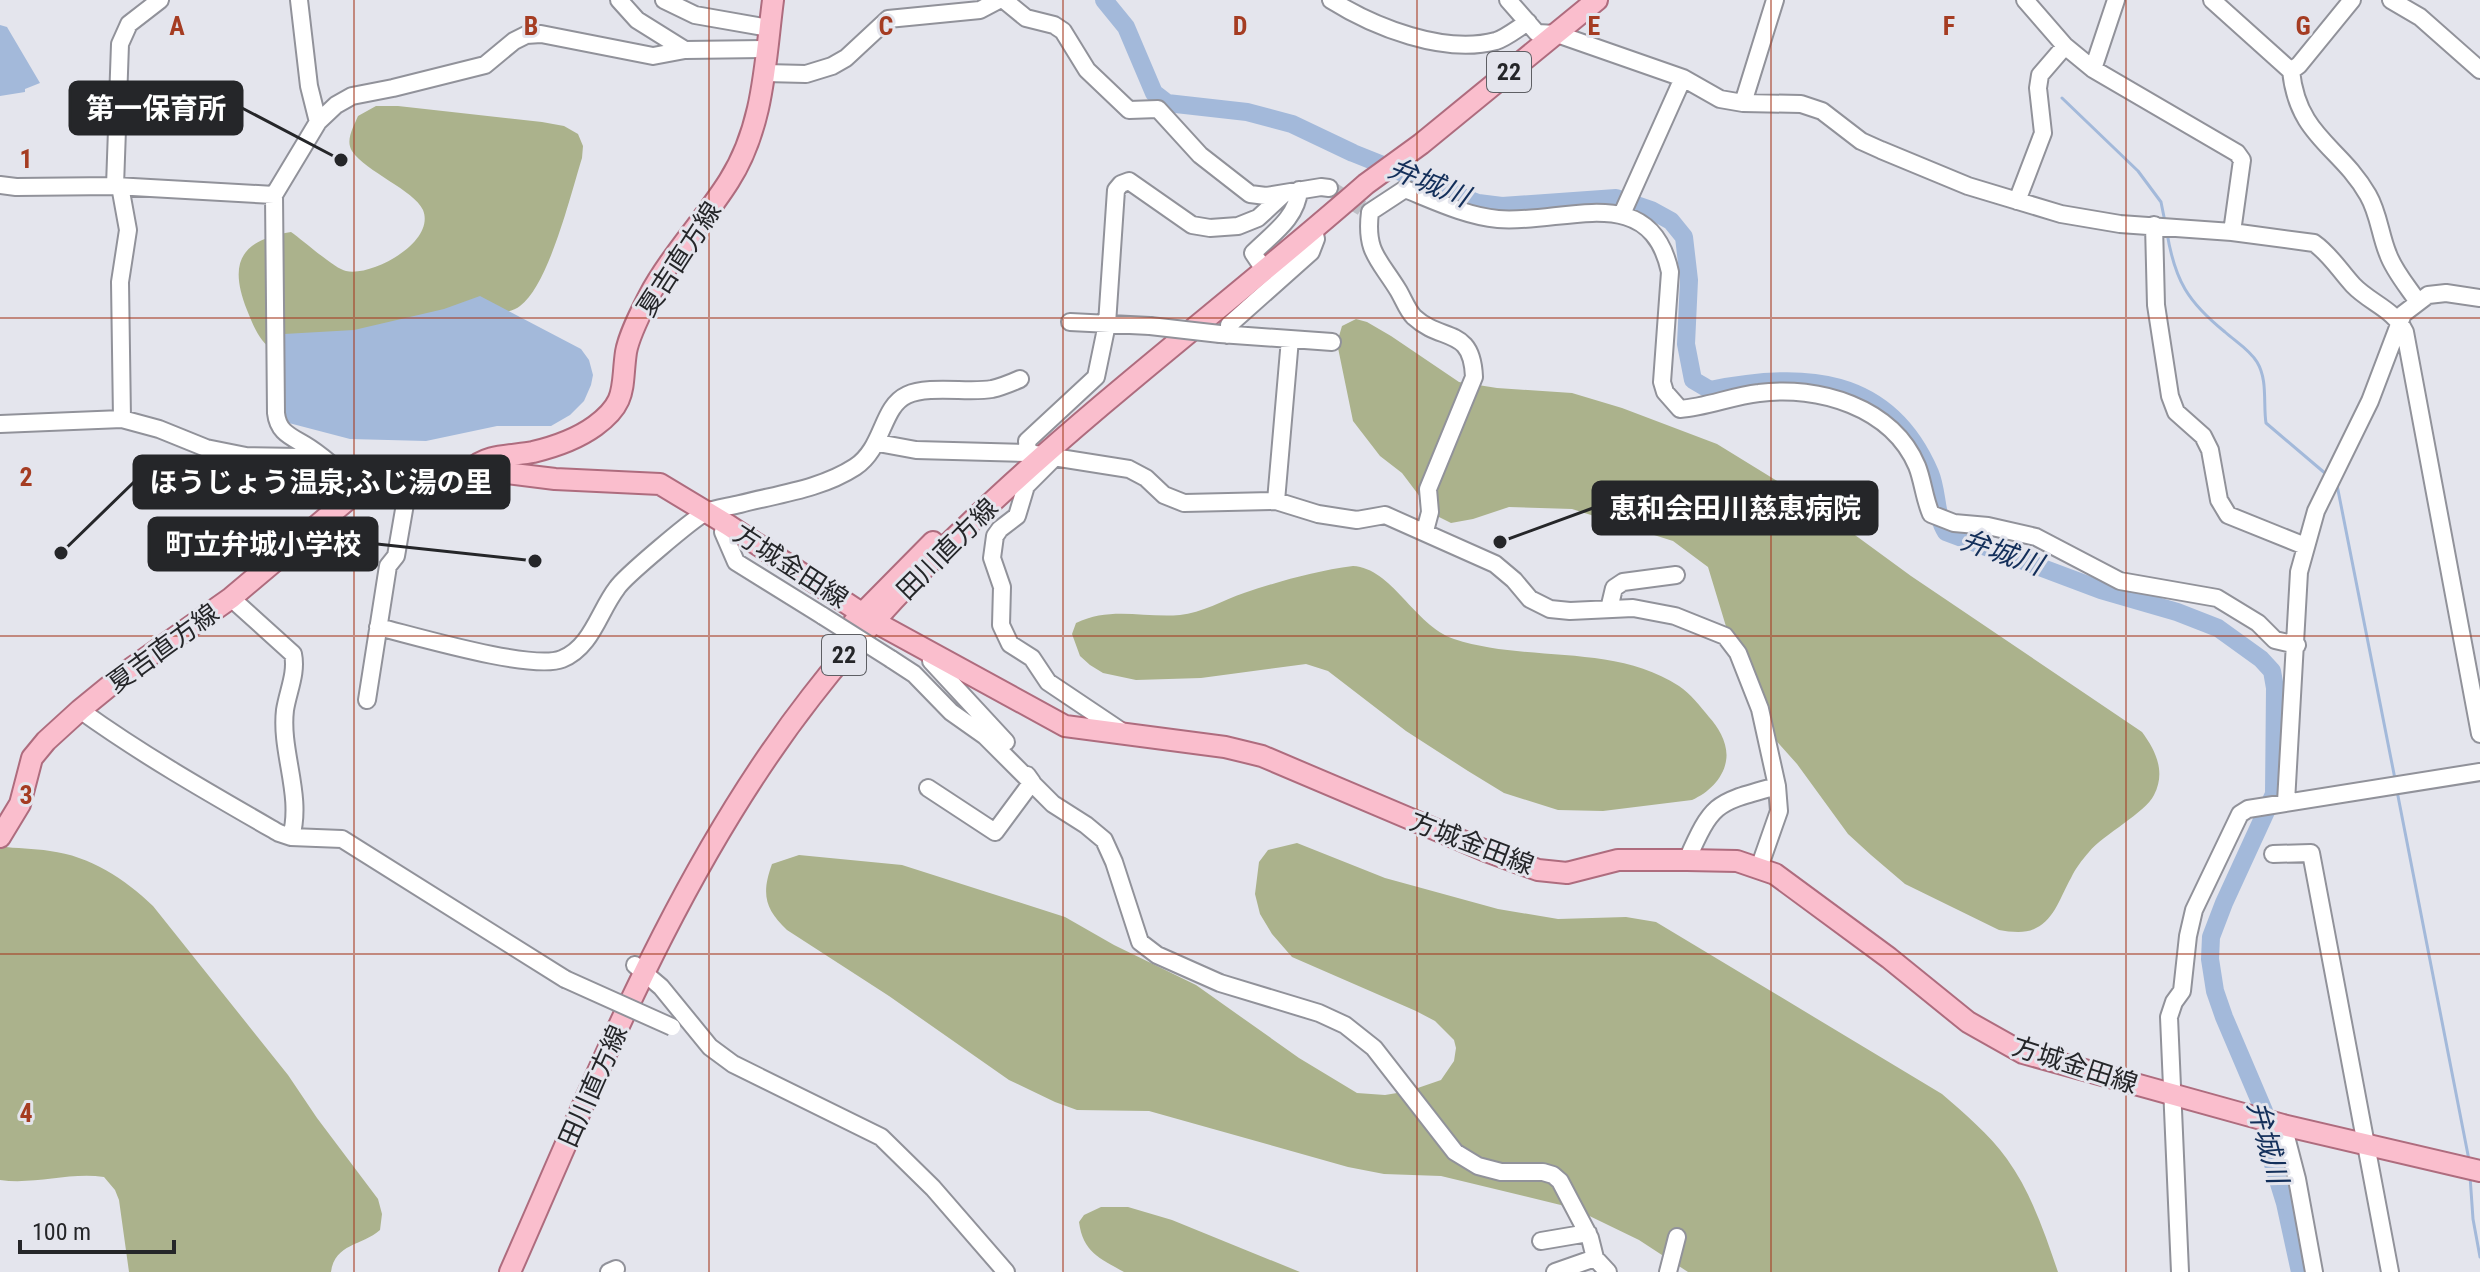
<svg xmlns="http://www.w3.org/2000/svg" width="2480" height="1272" font-family="'Roboto Condensed','Noto Sans JP',sans-serif">
<style>
.forest{fill:#abb28c}
.water{fill:#a3b9da}
.lines{fill:none;stroke-linecap:round;stroke-linejoin:round}
.stream{stroke:#a3b9da;stroke-width:3}
.river{stroke:#a3b9da;stroke-width:18}
.minor-tunnel{stroke:#bebfc6;stroke-width:16;stroke-dasharray:16 8;stroke-linecap:butt}
.minor-casing{stroke:#91929a;stroke-width:20}
.major-casing{stroke:#ae6c7e;stroke-width:24}
.minor{stroke:#fff;stroke-width:16}
.major{stroke:#fabecd;stroke-width:20}
.minor-bridge-casing{stroke:#91929a;stroke-width:20;stroke-linecap:butt}
.minor-bridge{stroke:#fff;stroke-width:16}
.grid{fill:none;stroke:#a53c22;stroke-width:2;stroke-opacity:0.55}
.labels{text-anchor:middle;stroke-width:6;stroke-linejoin:round;paint-order:stroke}
.shield{fill:#e4e5ed;stroke:#5e5f64;stroke-width:2}
.shield-label{font-size:24px;font-weight:bold;fill:#252629}
.street-label{font-size:26px;fill:#252629;stroke:#e4e5ed}
.water-label{font-size:28px;font-style:italic;fill:#132f5a;stroke:#e4e5ed}
.grid-label{font-size:26px;text-anchor:middle;font-weight:bold;fill:#a53c22;stroke:#e4e5ed;stroke-width:6;stroke-linejoin:round;paint-order:stroke}
.leader{fill:none;stroke:#252629;stroke-width:3}
.callout-dot{fill:#252629;stroke:#e4e5ed;stroke-width:3}
.callout{fill:#252629;stroke:#252629;stroke-width:3}
.callout-label{font-size:28px;text-anchor:middle;font-weight:bold;fill:#fff}
</style>
<rect width="100%" height="100%" fill="#e4e5ed"/>
<!-- forest -->
<path class="forest" d="M376,106H398L542,122L564,126L578,134L583,146L582,158C571,193 549,285 520,306C516,310 508,311 503,313L274,351C259,341 254,327 247,310C228,262 241,240 291,232C304,241 335,269 346,271C372,277 436,242 423,210C414,190 366,172 352,151C345,140 354,126 358,116Z
M1356,319L1367,322L1391,336L1459,382L1497,388L1572,393L1622,408L1717,444L1803,497L1911,576L2142,732C2156,751 2166,772 2154,795C2145,813 2104,834 2089,852C2082,860 2075,869 2071,878C2061,895 2055,919 2036,928C2026,934 2011,932 1999,930L1905,884L1871,855L1848,834L1797,764L1762,725L1751,709L1708,567L1673,541L1572,509L1509,507L1473,519L1451,523L1433,514L1402,473L1380,456L1353,421L1337,343L1342,326Z
M1353,566C1392,568 1414,625 1454,639C1527,663 1613,643 1679,686C1691,694 1700,706 1709,717C1719,728 1729,745 1726,761C1723,779 1708,793 1692,800L1603,811L1558,810L1504,793L1468,771L1406,731L1328,671L1306,664L1201,678L1136,680L1103,673L1090,665L1080,656L1072,634L1076,623C1111,606 1143,618 1180,615C1201,613 1224,600 1244,593C1280,581 1315,571 1353,566Z
M1297,843L1385,878L1498,909L1558,919L1626,917L1656,922L1942,1094C1965,1114 1989,1134 2007,1159C2031,1192 2045,1234 2058,1272H1688L1639,1240L1573,1208L1441,1176L1384,1174L1348,1167L1149,1111L1077,1110L1055,1102L1009,1080L889,996L787,930C765,909 761,894 772,864L799,855L902,865L1065,917L1114,945L1196,985L1299,1058L1357,1093L1385,1095L1409,1091L1441,1080L1454,1061L1456,1048L1454,1040L1435,1021L1416,1011L1292,957L1272,934L1260,914L1255,894L1259,862L1268,850Z
M0,846C17,849 33,848 50,851C90,856 125,879 153,906L288,1075L317,1118L378,1199L382,1214L380,1230C362,1246 335,1243 331,1272H129L119,1200L115,1190L104,1177C69,1172 35,1185 0,1180Z
M1101,1207H1128L1172,1220L1300,1272H1124C1099,1258 1083,1252 1079,1222L1084,1215Z"/>
<!-- water -->
<path class="water" d="M0,25L7,27L40,83L25,89V92L0,96Z
M480,296L581,349L589,360L593,375L591,385L584,401L570,415L551,426H497L426,441L350,439L285,422L284,334L354,330L444,309Z"/>
<g class="lines">
<!-- stream -->
<path class="stream" d="M2062,98L2138,171L2161,202L2165,222
M2167,233C2175,281 2188,302 2225,332C2235,341 2250,350 2257,362C2268,380 2263,404 2266,423L2326,474
M2337,485L2395,779
M2397,791L2469,1160
M2470,1176L2473,1219L2480,1257"/>
<!-- river -->
<path class="river" d="M1104,0L1126,27L1154,93L1167,103L1247,112L1292,124L1353,153L1478,203L1502,206L1616,198L1651,210L1671,221L1684,237L1689,280L1686,344L1693,380L1710,390C1802,371 1888,375 1930,473C1938,492 1935,515 1946,532L2101,590L2177,612L2218,628L2261,659L2272,671L2275,688L2274,794L2224,903L2211,937L2210,959L2215,991L2224,1017L2264,1111L2269,1151L2285,1203L2300,1272"/>
<!-- minor-tunnel -->
<path class="minor-tunnel" d="M1329,188L1362,208"/>
<!-- minor casing -->
<g class="minor-casing">
<path id="minor" d="M299,0L309,86L318,122
M619,0L637,20L685,50
M664,0L695,15L769,28
M1004,0L1026,18L1054,25L1063,31L1087,70L1129,110L1158,109L1200,155L1250,194L1266,196L1321,187L1329,188
M1331,0C1374,27 1444,55 1496,41C1506,38 1518,28 1528,22
M1508,0L1537,33L1557,34L1683,78L1720,99L1743,103L1801,104L1822,111L1861,141L1881,150L1968,186L2061,214L2120,224L2232,232L2314,243C2330,254 2340,271 2353,285C2370,303 2394,309 2405,332L2480,734
M2025,0L2065,46L2093,69L2237,153L2242,160L2232,232
M2212,0L2291,71C2298,137 2340,146 2368,195C2379,214 2380,235 2388,254C2394,271 2408,287 2418,302
M2391,0L2420,17L2480,70
M2093,69L2116,0
M2291,71L2299,65L2352,0
M765,73L806,74L832,66L846,58L888,19L980,10L999,0
M1743,103L1775,0
M0,185L16,187L115,186L274,195
M115,186L120,44L129,24L160,0
M120,186L128,230L120,282L122,419
M2017,201L2043,133L2038,88L2040,75L2065,46
M1370,212L1405,189C1435,201 1466,216 1498,219C1563,225 1650,179 1670,272L1662,382L1665,392L1680,409C1707,407 1732,396 1759,393C1818,385 1892,407 1917,466C1923,481 1924,498 1931,514L1954,523L1988,526L2036,537L2120,581L2217,598L2258,623L2275,640L2297,645
M1370,212C1365,252 1379,259 1398,290C1403,298 1407,310 1414,317C1442,343 1472,326 1474,377L1428,489L1430,512L1425,531
M1622,214L1683,78
M2154,225L2156,305L2170,396L2176,412L2203,436L2210,450L2219,500L2228,515L2305,546
M1259,262L1253,253C1272,234 1297,218 1299,190
M1070,322L1150,326
M1220,334L1332,342
M1227,335L1229,325L1311,252L1316,239L1314,230
M0,424L122,419L159,429L206,448L246,456L299,457L371,480
M878,443L916,450L1028,453L1129,469L1146,478L1164,495L1184,503L1276,501L1318,514L1357,520L1385,515L1495,564L1514,580L1530,599L1550,609L1570,611L1633,608L1675,616L1725,636L1738,653L1760,709L1777,786L1779,811L1759,868
M1028,453L1027,441L1096,377L1107,324L1116,190L1121,184L1129,181L1192,225L1210,228L1238,226L1258,218L1285,193
M1054,458L1026,486L1017,516L1000,529L995,536L992,558L1002,587L1001,625L1010,644L1032,658L1048,682L1124,733
M337,469C327,461 317,452 305,445C290,436 278,432 276,413L274,195L318,122L336,105L352,96L393,88L485,65L514,41L526,35L541,34L653,56L685,50L766,49
M1276,501L1290,339
M725,524L723,532L736,562L823,616
M1609,609L1614,588L1623,582L1676,575
M378,627C415,636 532,671 562,659C592,647 599,611 617,588C624,577 694,518 705,513C714,508 729,507 740,504C779,494 821,489 855,467C884,448 881,407 907,395C928,385 969,393 992,389C1001,387 1011,383 1020,379
M931,653V661L1006,742
M891,659L914,674L951,712L985,736L1053,804L1086,825L1104,840L1114,862L1140,942L1157,955L1220,983L1319,1013L1345,1025L1374,1048L1455,1152L1478,1166L1501,1172H1543L1553,1175L1560,1181L1590,1238L1595,1258L1608,1272
M367,700L388,566L396,556L410,475
M80,710C144,756 211,794 279,833L291,837C303,795 280,752 285,710C288,691 297,673 293,654L231,598
M928,788L995,832L1032,782L1027,775
M2286,802L2299,572L2316,511L2370,401L2403,314L2428,295L2446,293L2480,298
M291,837L342,839L565,979
M2273,854L2311,853L2390,1272
M1687,860C1713,801 1716,803 1777,786
M635,965L661,987L710,1047L733,1064L881,1137L933,1188L1006,1272
M2283,1125L2297,1179L2314,1272
M1541,1241L1588,1233
M609,1272L616,1269
M1555,1272L1595,1258
M1668,1272L1677,1237
M2180,1272L2169,1017L2174,1002L2182,991L2188,936L2194,910L2240,814L2248,809L2480,772"/>
</g>
<!-- major casing -->
<g class="major-casing">
<path id="major" d="M471,470C485,454 513,456 533,452C554,447 577,439 595,426C628,402 621,387 626,352C629,335 641,312 649,296C669,258 705,219 729,181C764,126 765,62 773,0
M854,622L933,542
M0,837L20,804L32,758L46,741L80,710L129,670L231,598L371,480L410,475L506,473L555,479L660,484L728,525L875,622L1065,726L1225,747L1262,756L1486,851L1538,870L1567,873L1618,860H1687L1737,861L1775,874L1889,958L1968,1022L2023,1053L2283,1125L2480,1171
M510,1272C597,1075 678,868 811,697C966,496 1178,349 1366,184L1421,144L1597,0"/>
</g>
<!-- minor -->
<use href="#minor" class="minor"/>
<!-- major -->
<use href="#major" class="major"/>
<!-- minor-bridge casing -->
<g class="minor-bridge-casing">
<path id="minor-bridge" d="M1150,326L1220,334
M823,616L891,659
M565,979L672,1027"/>
</g>
<!-- minor-bridge -->
<use href="#minor-bridge" class="minor-bridge"/>
</g>
<!-- grid -->
<path class="grid" d="M354,0V1272M709,0V1272M1063,0V1272M1417,0V1272M1771,0V1272M2126,0V1272M0,318H2480M0,636H2480M0,954H2480"/>
<g class="labels">
<!-- shield labels -->
<g class="shield">
<rect x="1487" y="52" width="44" height="40" rx="6"/>
<rect x="822" y="635" width="44" height="40" rx="6"/>
</g>
<g class="shield-label">
<text x="1509" y="80">22</text>
<text x="844" y="663">22</text>
</g>
<!-- street labels -->
<g class="street-label">
<text transform="translate(679 259) rotate(-57)" y="9">夏吉直方線</text>
<text transform="translate(947 549) rotate(-45)" y="9">田川直方線</text>
<text transform="translate(791 566) rotate(33)" y="9">方城金田線</text>
<text transform="translate(163 648) rotate(-36)" y="9">夏吉直方線</text>
<text transform="translate(1472 843) rotate(21)" y="9">方城金田線</text>
<text transform="translate(2075 1065) rotate(18)" y="9">方城金田線</text>
<text transform="translate(593 1086) rotate(-66)" y="9">田川直方線</text>
</g>
<!-- water labels -->
<g class="water-label">
<text transform="translate(1429 182) rotate(22)" y="10">弁城川</text>
<text transform="translate(2002 552) rotate(19)" y="10">弁城川</text>
<text transform="translate(2268 1142) rotate(75)" y="10">弁城川</text>
</g>
</g>
<g class="grid-label">
<text x="177" y="35">A</text>
<text x="531" y="35">B</text>
<text x="886" y="35">C</text>
<text x="1240" y="35">D</text>
<text x="1594" y="35">E</text>
<text x="1949" y="35">F</text>
<text x="2303" y="35">G</text>
<text x="26" y="168">1</text>
<text x="26" y="486">2</text>
<text x="26" y="804">3</text>
<text x="26" y="1122">4</text>
</g>
<!-- callouts -->
<path class="leader" d="M341 160L242 108M61 553L134 482M1500 542L1593 508M535 561L377 544"/>
<g class="callout-dot">
<circle cx="341" cy="160" r="8"/>
<circle cx="61" cy="553" r="8"/>
<circle cx="1500" cy="542" r="8"/>
<circle cx="535" cy="561" r="8"/>
</g>
<g class="callout">
<rect x="70" y="82" width="172" height="52" rx="8"/>
<rect x="134" y="456" width="375" height="52" rx="8"/>
<rect x="1593" y="482" width="284" height="52" rx="8"/>
<rect x="149" y="518" width="228" height="52" rx="8"/>
</g>
<g class="callout-label">
<text x="156" y="118">第一保育所</text>
<text x="321" y="492">ほうじょう温泉;ふじ湯の里</text>
<text x="1735" y="518">恵和会田川慈恵病院</text>
<text x="263" y="554">町立弁城小学校</text>
</g>
<!-- scale -->
<path d="M20 1240v12h154v-12" fill="none" stroke="#252629" stroke-width="4"/>
<text x="32" y="1240" font-size="24" fill="#252629" stroke="#e4e5ed" stroke-width="6" paint-order="stroke">100 m</text>
</svg>
